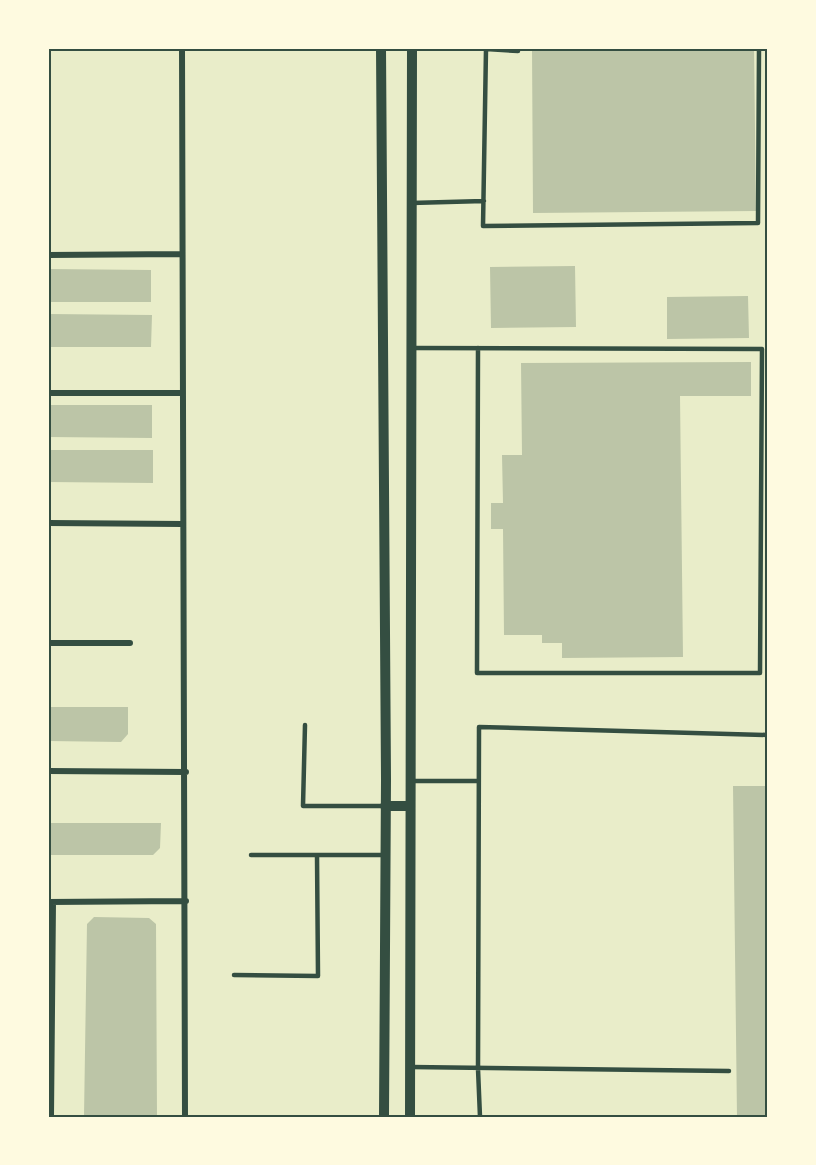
<svg xmlns="http://www.w3.org/2000/svg" width="816" height="1165" font-family="'Varela Round',sans-serif">
<style>
.building{fill:#bcc5a7}
.lines{fill:none;stroke-linecap:round;stroke-linejoin:round}
.service{stroke:#344e41;stroke-width:4.5}
.minor{stroke:#344e41;stroke-width:6}
.tertiary{stroke:#344e41;stroke-width:10}
.neatline{fill:none;stroke:#344e41;stroke-width:2}
</style>
<rect width="100%" height="100%" fill="#e9edc9"/>
<!-- building -->
<path class="building" d="M532,48H754L756,211L533,213Z
M575,266L576,327L491,328L490,267Z
M48,269L151,270V302H48Z
M748,296L749,338L667,339V297Z
M48,314L152,315L151,347H48Z
M751,362V396H680L683,657L562,658V643H542V635H504L503,529H491V503H503L502,455H522L521,363Z
M48,405H152V438L48,437Z
M48,450H153V483L48,482Z
M48,707H128V734L121,742L48,741Z
M733,786H768V1117H737Z
M48,823H161L160,848L153,855H48Z
M94,917L149,918L156,924L157,1117H84L87,924Z"/>
<g class="lines">
<!-- service -->
<path class="service" d="M518,48V51L486,49L483,226L758,223L759,48
M411,203L484,201
M412,348L762,349L760,673H477L478,348
M305,725L303,806H385
M412,781H478
M251,855H385
M234,975L318,976L317,855
M411,1067L729,1071
M480,1117L478,1069L479,727L768,735"/>
<!-- minor -->
<path class="minor" d="M182,48L185,1117
M48,255L182,254
M48,393H182
M48,523L183,524
M48,643H130
M48,771L186,772
M48,902L186,901
M51,1117L53,902"/>
<!-- tertiary -->
<path class="tertiary" d="M381,48L386,779L384,1117
M385,806H410
M410,1117L412,48"/>
</g>
<!-- border -->
<rect width="816" height="1165" fill="none" stroke="#fefae0" stroke-width="99"/>
<rect x="50" y="50" width="716" height="1066" class="neatline"/>
</svg>
